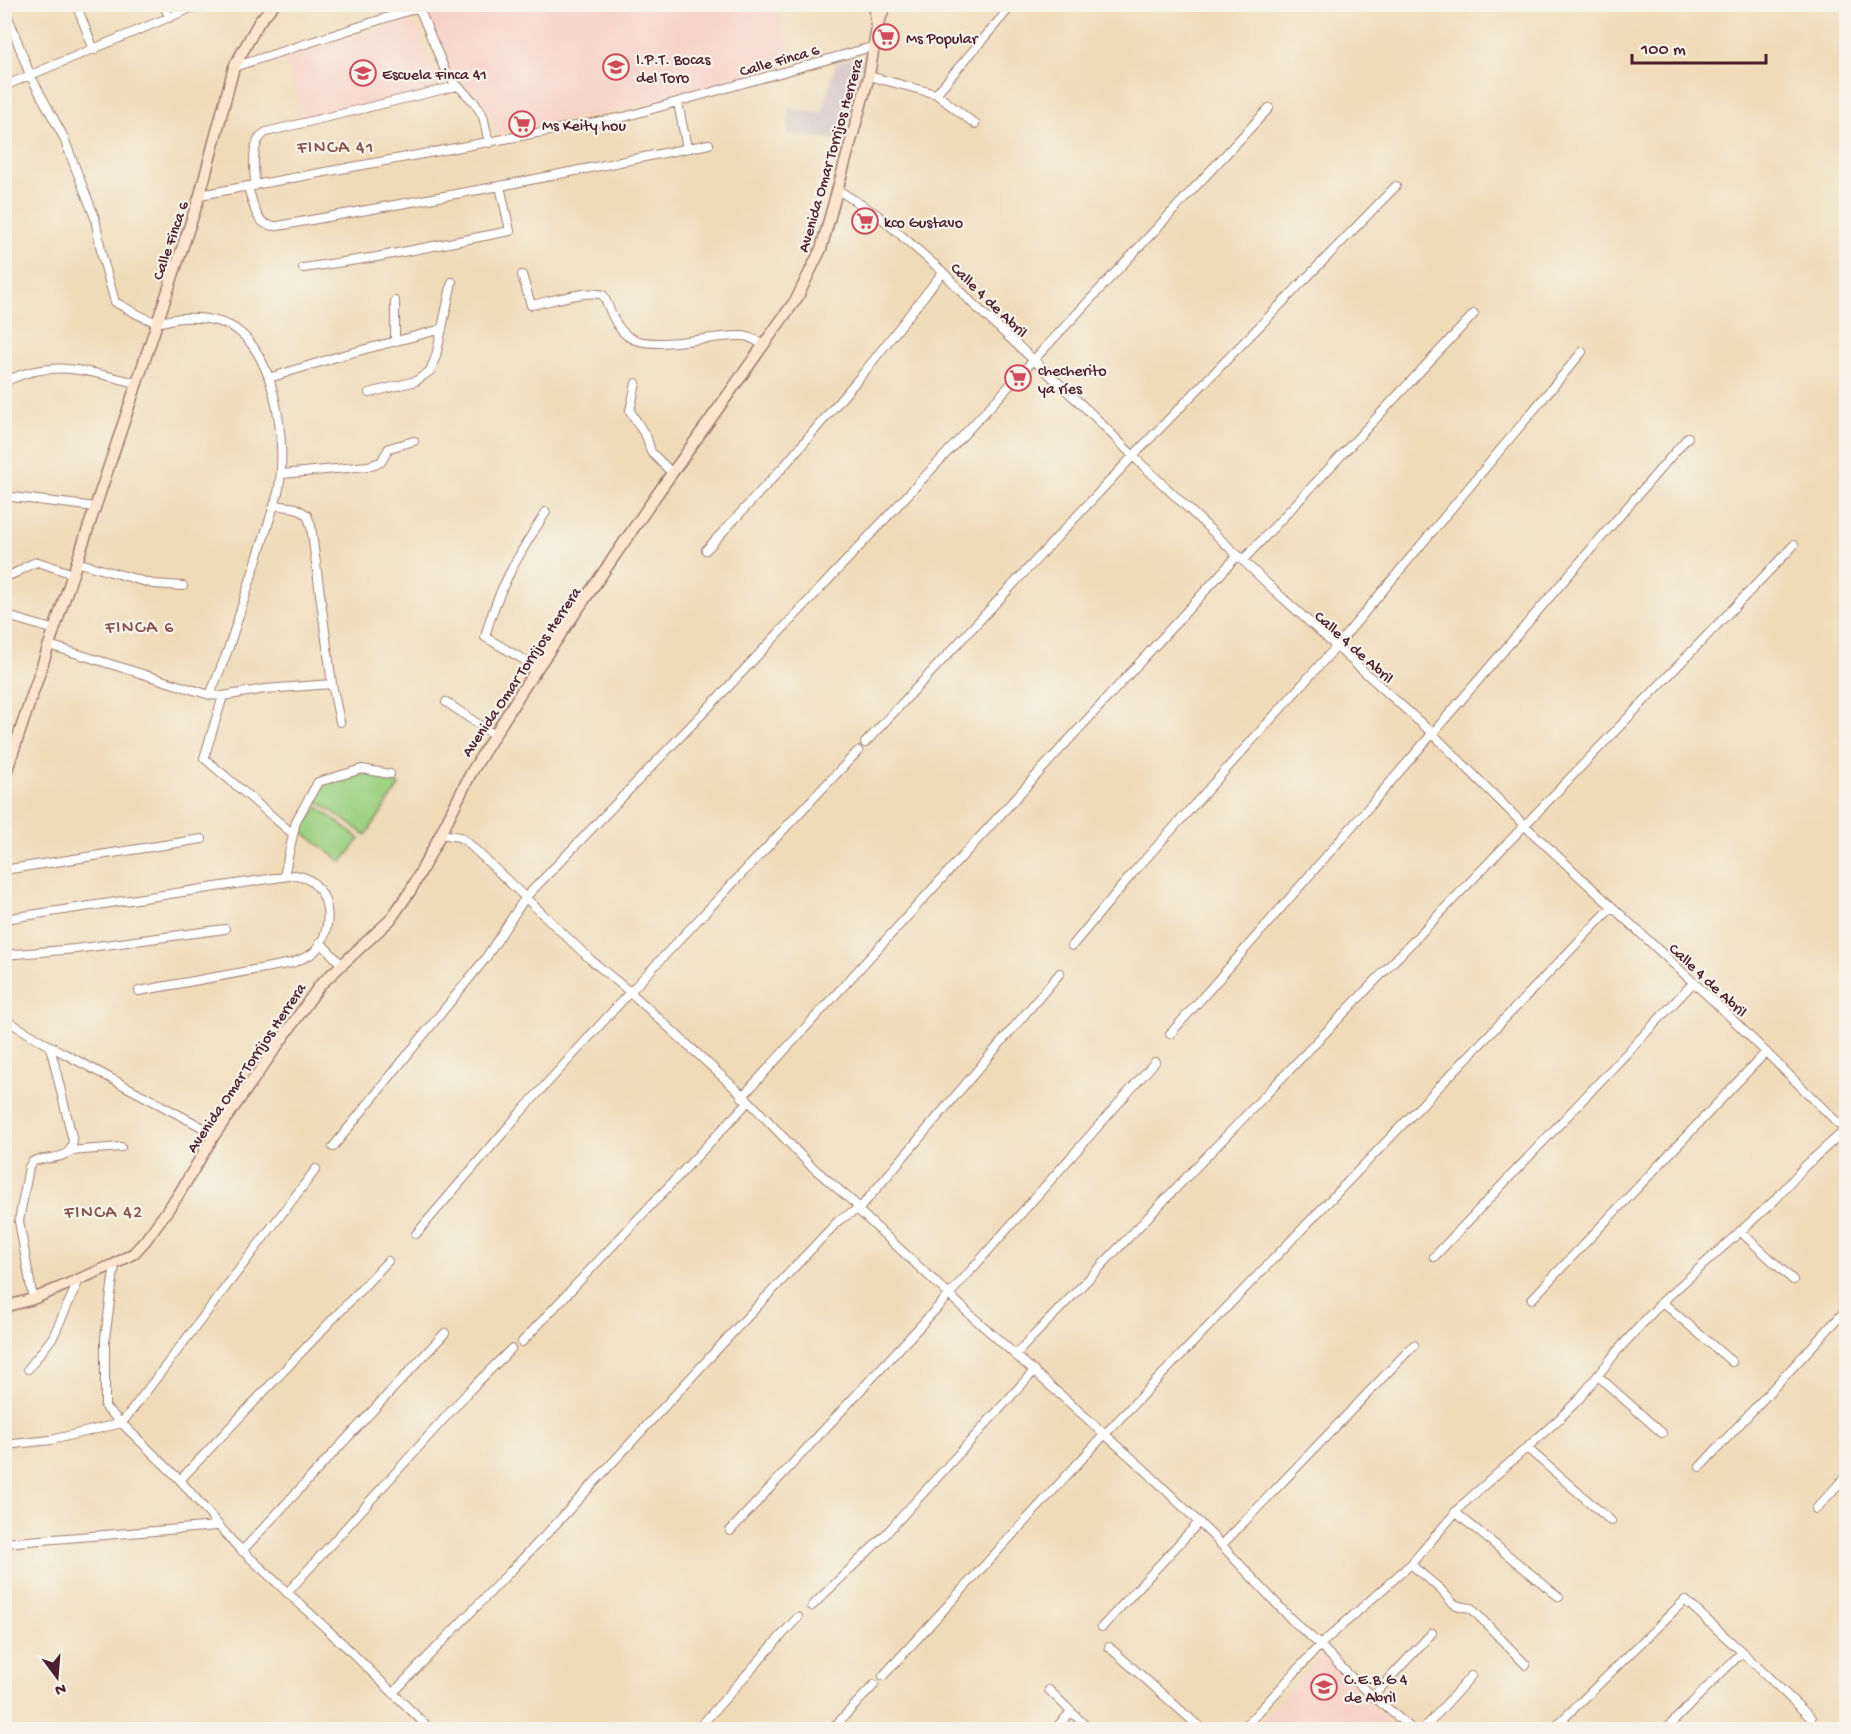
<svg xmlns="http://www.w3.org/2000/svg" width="1851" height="1734" font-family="'Gochi Hand',sans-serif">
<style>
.built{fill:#f7d1c7}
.industrial{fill:#d2bfc0}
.green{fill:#9ed283;stroke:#747857;stroke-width:1.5}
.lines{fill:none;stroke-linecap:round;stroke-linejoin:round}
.street-casing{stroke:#9d7d72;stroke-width:10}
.secondary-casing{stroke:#9d7d72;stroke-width:13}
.street{stroke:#fff;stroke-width:8}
.secondary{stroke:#fce5cf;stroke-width:10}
.labels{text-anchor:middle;stroke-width:4.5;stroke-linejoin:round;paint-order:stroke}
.poi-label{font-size:16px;fill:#4a1f2b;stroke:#f7f3e8;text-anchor:start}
.street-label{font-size:16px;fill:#4a1f2b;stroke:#f7f3e8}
.neighbourhood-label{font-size:18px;letter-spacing:1.5px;fill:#84524b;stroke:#f7f3e8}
</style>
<rect width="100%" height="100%" fill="#f7f3e8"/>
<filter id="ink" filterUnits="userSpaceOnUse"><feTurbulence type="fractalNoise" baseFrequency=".0167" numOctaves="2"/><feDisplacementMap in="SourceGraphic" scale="12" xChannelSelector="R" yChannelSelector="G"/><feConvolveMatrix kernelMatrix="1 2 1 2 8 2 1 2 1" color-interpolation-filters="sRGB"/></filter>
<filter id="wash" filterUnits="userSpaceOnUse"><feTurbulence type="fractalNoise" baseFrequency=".008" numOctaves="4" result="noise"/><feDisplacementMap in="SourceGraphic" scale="24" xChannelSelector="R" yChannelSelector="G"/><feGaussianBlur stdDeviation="1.35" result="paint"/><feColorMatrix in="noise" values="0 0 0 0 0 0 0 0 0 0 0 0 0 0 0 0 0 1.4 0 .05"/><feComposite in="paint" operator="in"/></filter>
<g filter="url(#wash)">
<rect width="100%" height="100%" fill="#f0dbb9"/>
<!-- built -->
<path class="built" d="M456,4L776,5L796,63L673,99L495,135L491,117L477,98L451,71L428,14Z
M409,21L416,26L442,88L301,120L300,101L284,58L344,38Z
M1323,1655L1388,1719L1379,1729L1252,1730Z"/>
<!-- industrial -->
<path class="industrial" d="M854,57L859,58L863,63L843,141L788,133L789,108L822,113L836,63Z"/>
<!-- green -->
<path class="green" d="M362,772L392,778L399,786L366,835L313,798L327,782Z
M318,807L360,839L342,862L300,830Z"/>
</g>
<g filter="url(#ink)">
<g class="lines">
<!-- street casing -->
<g class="street-casing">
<path id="street" d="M76,4L94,50
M164,4L169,18
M4,6L30,75L63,136L95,218L102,256L115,302C126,308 144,319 156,322C162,323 168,320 174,319C188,317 206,318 220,322C277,337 288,447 278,493L228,650L210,695
M419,8L447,75L474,102L483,116L489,143
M234,67L429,4
M869,76L936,94L975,124
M4,86L201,4
M936,94L1013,4
M678,103L687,148
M255,186C255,169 249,142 266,132L457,86
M248,187C254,205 255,228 278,226L500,186L709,144
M838,190L879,216L943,272L973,304L1094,416L1133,456L1275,591L1432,733L1523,824L1721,1008L1846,1131
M200,195L624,117L875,46
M303,268L377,257L510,231L500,186
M522,275L531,305C548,302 588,289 603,295C611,310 614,327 629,337C651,352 715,334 743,336C750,336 758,342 764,345
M395,342V301
M269,378L343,355L442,329
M11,379C54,359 92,372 136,383
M636,383L630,411L647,438L651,452L672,473
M369,393L416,381L430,371L436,356L452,282
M282,474L368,466L381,462L389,448L414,441
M4,496L96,507
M275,505L296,508L307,515L311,526L332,684L340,722
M706,550L784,466L865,371L943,272
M76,562L153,584L183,586
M4,576C17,576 25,564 38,562L73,574
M4,615L55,630
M49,645L210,695L223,696L265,689L332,684
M538,668L485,637C497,590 520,552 546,512
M223,696L204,758L293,834
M446,702L494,735
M865,743L1133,456L1396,186
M441,834L459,837L467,842L591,960L630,992L749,1101L809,1164L860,1208L858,1210L974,1318L1145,1470L1215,1538L1292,1620L1320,1645L1242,1730
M4,870L202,839
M284,876L296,821L318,782L362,769L390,774
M4,919L295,875C331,880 337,929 314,952C308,957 299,960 292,963L139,991
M320,942L341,964
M1072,946L1132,874L1335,648L1582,352
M4,955L75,949L225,929
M4,1019L50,1046L215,1134
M1170,1034C1345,838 1515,636 1688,437
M742,1097L1238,555L1243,560L1474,314
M333,1147L485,959L525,898L731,684L1269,108
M70,1151L121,1147
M1740,1231L1793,1280
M416,1234L520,1113L630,992L858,751
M1434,1257L1693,983
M115,1264L105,1338V1407L180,1480L232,1541L344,1645L431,1730
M33,1299L19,1221L29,1167L32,1162L36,1160C51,1157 71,1160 73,1141L50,1046
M1532,1299L1766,1052
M1662,1302L1732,1362
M522,1342L749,1101
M1015,1355C1276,1086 1533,813 1794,545
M28,1369L53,1337L79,1280
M1598,1376L1662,1433
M4,1445L51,1440L122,1423L316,1169
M1527,1448L1611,1521
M1700,1467L1846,1310
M180,1480L388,1261
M1816,1509L1846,1476
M1455,1512L1559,1597
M730,1531L949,1295L1155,1062
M4,1543L217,1526
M1222,1545L1414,1345
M242,1551L445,1333
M1411,1564C1420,1573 1431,1581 1440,1589C1453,1602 1450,1606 1471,1608L1526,1665
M287,1593L470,1390L511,1349
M812,1606L884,1536L1034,1371
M1102,1627L1199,1522
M1109,1647L1203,1730
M1742,1652L1811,1718L1809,1730
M883,1676L1104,1435L1612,907
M1049,1690L1090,1730
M393,1693L554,1526L734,1331L839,1220L860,1208L1060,973
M1373,1696L1432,1633
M697,1730L798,1617
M831,1730L874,1685
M1054,1730L1071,1712
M1413,1730L1354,1680L1320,1645L1411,1564L1462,1505L1558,1420L1579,1399L1618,1350L1662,1302L1775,1200L1805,1166L1845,1130
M1423,1730L1471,1676
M1552,1730L1685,1600L1742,1652L1665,1730
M1824,1730L1826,1727"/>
</g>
<!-- secondary casing -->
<g class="secondary-casing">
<path id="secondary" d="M877,27L886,4
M4,779L200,195L234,67L259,22L274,4
M4,1307L33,1299L115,1264L134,1253L145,1241L177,1197L215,1134L320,985L390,920L411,890L435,845L471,773L523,689L660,490L797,298L821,249L869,76L877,27L874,4"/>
</g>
<!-- street -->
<use href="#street" class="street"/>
<!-- secondary -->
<use href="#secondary" class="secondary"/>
</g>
</g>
<!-- icons -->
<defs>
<g id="supermarket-ring" transform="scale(1.35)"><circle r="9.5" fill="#f7f3e8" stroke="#d1495b" stroke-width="1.5"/><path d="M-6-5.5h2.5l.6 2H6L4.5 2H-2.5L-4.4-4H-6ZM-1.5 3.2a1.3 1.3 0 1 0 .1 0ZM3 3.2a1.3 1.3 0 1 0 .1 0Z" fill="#d1495b"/></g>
<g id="school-ring" transform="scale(1.35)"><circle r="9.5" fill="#f7f3e8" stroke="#d1495b" stroke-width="1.5"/><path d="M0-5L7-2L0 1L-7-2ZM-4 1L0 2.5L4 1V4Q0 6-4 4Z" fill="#d1495b"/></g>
</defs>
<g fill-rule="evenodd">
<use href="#supermarket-ring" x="886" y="37"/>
<use href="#school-ring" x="616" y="67"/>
<use href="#school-ring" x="363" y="73"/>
<use href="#supermarket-ring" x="522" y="124"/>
<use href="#supermarket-ring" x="865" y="221"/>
<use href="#supermarket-ring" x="1018" y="378"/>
<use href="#school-ring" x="1324" y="1687"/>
</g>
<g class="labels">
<!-- poi labels -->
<g class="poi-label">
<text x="906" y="43">Ms Popular</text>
<text x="636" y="64">I.P.T. Bocas<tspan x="636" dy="18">del Toro</tspan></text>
<text x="382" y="79">Escuela Finca 41</text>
<text x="542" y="130">Ms Keity hou</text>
<text x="884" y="227">kco Gustavo</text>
<text x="1038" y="375">checherito<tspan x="1038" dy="18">ya ríes</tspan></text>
<text x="1344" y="1684">C.E.B.G 4<tspan x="1344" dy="18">de Abril</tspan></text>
</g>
<!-- street labels -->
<g class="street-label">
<text transform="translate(779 59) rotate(-16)" y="6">Calle Finca 6</text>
<text transform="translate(829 155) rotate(-74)" y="6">Avenida Omar Torrijos Herrera</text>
<text transform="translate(169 240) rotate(-71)" y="6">Calle Finca 6</text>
<text transform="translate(990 299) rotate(44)" y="6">Calle 4 de Abril</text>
<text transform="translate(1355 646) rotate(42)" y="6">Calle 4 de Abril</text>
<text transform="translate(520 671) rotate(-56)" y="6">Avenida Omar Torrijos Herrera</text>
<text transform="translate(1709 979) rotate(43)" y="6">Calle 4 de Abril</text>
<text transform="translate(245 1067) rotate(-56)" y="6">Avenida Omar Torrijos Herrera</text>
</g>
<!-- neighbourhood labels -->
<g class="neighbourhood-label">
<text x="336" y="152">FINCA 41</text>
<text x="140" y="632">FINCA 6</text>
<text x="104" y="1217">FINCA 42</text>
</g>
</g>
<!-- margin -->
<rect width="1851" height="1734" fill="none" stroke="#f7f3e8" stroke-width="24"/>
<!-- north arrow -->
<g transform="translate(57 1677) rotate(164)" stroke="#f7f3e8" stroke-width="4.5" paint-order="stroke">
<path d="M0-4.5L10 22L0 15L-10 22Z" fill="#4a1f2b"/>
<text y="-9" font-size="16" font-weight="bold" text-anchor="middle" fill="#4a1f2b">N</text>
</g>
<!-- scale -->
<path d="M1632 54v9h134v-9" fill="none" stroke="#4a1f2b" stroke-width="3"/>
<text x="1641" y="54" font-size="18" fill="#4a1f2b" stroke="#f7f3e8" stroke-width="4.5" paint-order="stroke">100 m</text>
</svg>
